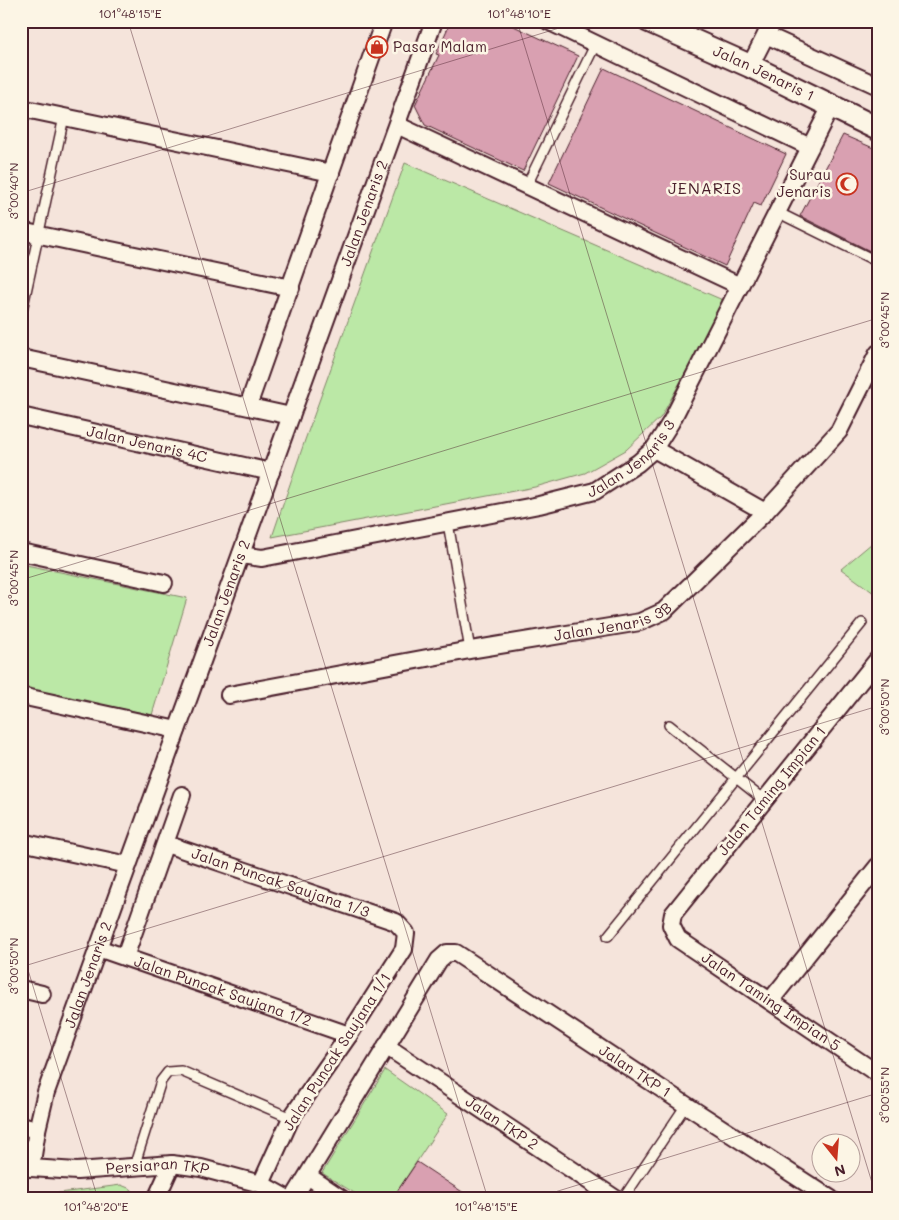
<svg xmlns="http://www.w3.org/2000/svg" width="899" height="1220" font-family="Mali,sans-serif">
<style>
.green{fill:#bbe8a6;stroke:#828468}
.building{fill:#d9a0b1;stroke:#4a1f2b}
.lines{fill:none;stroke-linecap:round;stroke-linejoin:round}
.lane-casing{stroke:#4a1f2b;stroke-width:12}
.street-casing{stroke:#4a1f2b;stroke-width:20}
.secondary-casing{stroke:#4a1f2b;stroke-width:26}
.lane{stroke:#fcf5e5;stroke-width:9}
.street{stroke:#fcf5e5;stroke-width:16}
.secondary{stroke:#fcf5e5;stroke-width:22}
.ticks{fill:none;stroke:#4a1f2b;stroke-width:1;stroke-opacity:0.45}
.labels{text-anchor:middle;stroke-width:5;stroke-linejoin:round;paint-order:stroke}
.poi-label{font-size:15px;fill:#4a1f2b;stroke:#fcf5e5;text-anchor:start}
.street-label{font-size:15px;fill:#4a1f2b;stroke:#fcf5e5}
.neighbourhood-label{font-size:16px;letter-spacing:1px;fill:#4a1f2b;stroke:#fcf5e5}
.neatline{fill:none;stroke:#4a1f2b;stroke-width:2}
.ticks-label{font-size:12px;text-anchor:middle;fill:#4a1f2b}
</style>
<rect width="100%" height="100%" fill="#f5e4db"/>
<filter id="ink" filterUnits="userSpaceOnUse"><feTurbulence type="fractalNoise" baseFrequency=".02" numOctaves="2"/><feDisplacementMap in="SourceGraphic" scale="10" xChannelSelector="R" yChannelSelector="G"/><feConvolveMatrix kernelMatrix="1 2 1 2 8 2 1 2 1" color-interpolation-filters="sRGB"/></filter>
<g filter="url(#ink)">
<!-- green -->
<path class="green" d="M405,163L725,301L661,417L626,450L585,473L535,487L272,537L305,440Z
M878,538V596L841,569Z
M21,564L187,598L152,715L21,688Z
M385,1070L448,1114L392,1199H364L322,1173Z
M121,1185L131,1189L136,1195V1199H21V1193L52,1194Z"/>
<!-- building -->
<path class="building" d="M451,21H503L578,56L523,171L425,125L415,105L439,55L436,54Z
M604,68L786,154L761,206L754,203L725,266L549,183Z
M843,135L878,150V255L800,216Z
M417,1162L473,1199H392Z"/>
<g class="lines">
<!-- lane casing -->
<g class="lane-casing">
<path id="lane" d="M527,185L596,43
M777,212L878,262
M21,315L64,117
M448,523L470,650
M669,725L764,800
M608,936L862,623
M134,1167L161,1081L168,1072L181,1071L291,1118
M623,1199L686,1105"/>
</g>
<!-- street casing -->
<g class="street-casing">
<g id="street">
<path d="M548,21L810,147"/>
<path d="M766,35L878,86"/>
<path d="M750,66L773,21"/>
<path d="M21,108L331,173"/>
<path d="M397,125L740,286"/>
<path d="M21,231L291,288"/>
<path d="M21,358L291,416"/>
<path d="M248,406L384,21"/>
<path id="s1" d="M21,416L271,472"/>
<path d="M654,449L765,512"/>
<path d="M21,552L164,583"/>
<path id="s2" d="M241,555L262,558L539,505L595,491L638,463L654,449L671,422L831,106"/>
<path id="s3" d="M878,659L673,914L671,925L678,939L878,1074"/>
<path id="s4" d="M229,695L470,650L640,622L664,611L765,512L839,431L878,353"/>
<path d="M21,696L177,730"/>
<path d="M21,842L128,865"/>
<path id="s5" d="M166,844L396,922L406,933L404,949L349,1035L291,1118L261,1184"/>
<path id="s6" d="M98,948L349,1035"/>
<path d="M125,957L182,795"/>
<path d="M21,989L42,994"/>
<path d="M770,1001L878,866"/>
<path id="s7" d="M386,1046L616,1199"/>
<path d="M21,1126L37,1130"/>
<path id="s8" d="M22,1166L31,1168L77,1171L172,1164L201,1168L261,1184L288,1199"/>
<path id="s9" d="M31,1168L37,1130L46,1092L434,21"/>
<path d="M308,1176L342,1199"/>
<path d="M156,1199L172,1164"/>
<path id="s10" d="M293,1199L439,960L447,953H456L686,1105L831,1199"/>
</g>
</g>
<!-- secondary casing -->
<g class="secondary-casing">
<g id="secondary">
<path id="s11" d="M649,21L750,66L878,129"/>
</g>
</g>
<!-- lane -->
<use href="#lane" class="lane"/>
<!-- street -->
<use href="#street" class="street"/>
<!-- secondary -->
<use href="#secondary" class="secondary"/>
</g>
</g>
<!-- ticks -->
<path class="ticks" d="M128,21L488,1199M517,21L877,1199M21,193L582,21M21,580L878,318M21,947L98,1199M21,967L878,706M532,1199L878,1093"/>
<!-- icons -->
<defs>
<g id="shop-ring" transform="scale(1.125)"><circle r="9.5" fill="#fcf5e5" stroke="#c8321e" stroke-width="1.5"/><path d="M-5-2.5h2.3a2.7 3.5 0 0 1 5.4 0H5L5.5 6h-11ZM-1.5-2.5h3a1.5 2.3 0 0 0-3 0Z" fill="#c8321e"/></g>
<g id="mosque-ring" transform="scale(1.125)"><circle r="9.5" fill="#fcf5e5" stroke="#c8321e" stroke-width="1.5"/><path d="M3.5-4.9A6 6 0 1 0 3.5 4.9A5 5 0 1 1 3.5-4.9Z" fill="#c8321e"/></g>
</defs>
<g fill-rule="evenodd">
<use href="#shop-ring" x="377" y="47"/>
<use href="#mosque-ring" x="847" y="184"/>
</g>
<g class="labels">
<!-- poi labels -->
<g class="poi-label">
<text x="393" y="52">Pasar Malam</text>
<text x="831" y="180" text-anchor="end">Surau<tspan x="831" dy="17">Jenaris</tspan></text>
</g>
<!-- street labels -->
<g class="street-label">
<text dy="5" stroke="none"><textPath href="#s11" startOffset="126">Jalan Jenaris 1</textPath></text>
<text dy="5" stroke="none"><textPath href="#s9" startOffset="1012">Jalan Jenaris 2</textPath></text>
<text dy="5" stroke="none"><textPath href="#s1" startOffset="129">Jalan Jenaris 4C</textPath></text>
<text dy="5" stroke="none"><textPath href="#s2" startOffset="410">Jalan Jenaris 3</textPath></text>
<text dy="5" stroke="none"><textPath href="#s9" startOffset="608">Jalan Jenaris 2</textPath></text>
<text dy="5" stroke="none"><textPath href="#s4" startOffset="391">Jalan Jenaris 3B</textPath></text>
<text transform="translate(772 791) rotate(-51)" y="5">Jalan Taming Impian 1</text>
<text dy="5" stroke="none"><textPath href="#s5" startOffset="121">Jalan Puncak Saujana 1/3</textPath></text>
<text dy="5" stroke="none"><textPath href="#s9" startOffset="202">Jalan Jenaris 2</textPath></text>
<text dy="5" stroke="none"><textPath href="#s6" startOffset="132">Jalan Puncak Saujana 1/2</textPath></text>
<text dy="5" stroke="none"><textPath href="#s3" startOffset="466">Jalan Taming Impian 5</textPath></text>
<text transform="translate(337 1052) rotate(-57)" y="5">Jalan Puncak Saujana 1/1</text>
<text dy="5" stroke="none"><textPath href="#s10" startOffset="514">Jalan TKP 1</textPath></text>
<text dy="5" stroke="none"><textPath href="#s7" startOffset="139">Jalan TKP 2</textPath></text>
<text dy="5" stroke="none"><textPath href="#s8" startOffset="136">Persiaran TKP</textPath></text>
</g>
<!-- neighbourhood labels -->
<g class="neighbourhood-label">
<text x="705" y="194">JENARIS</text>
</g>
</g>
<!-- margin -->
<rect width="899" height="1220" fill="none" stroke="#fcf5e5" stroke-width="55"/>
<!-- north arrow -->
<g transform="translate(836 1158) rotate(163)"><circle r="24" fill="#fcf5e5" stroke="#b59f9b"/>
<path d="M0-4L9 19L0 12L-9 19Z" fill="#c8321e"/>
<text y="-8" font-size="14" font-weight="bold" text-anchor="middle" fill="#4a1f2b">N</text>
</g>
<rect x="28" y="28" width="844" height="1164" class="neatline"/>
<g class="ticks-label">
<text x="130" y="18">101°48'15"E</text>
<text x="519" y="18">101°48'10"E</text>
<text transform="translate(14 191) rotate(-90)" y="4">3°00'40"N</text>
<text transform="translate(885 320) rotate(-90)" y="4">3°00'45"N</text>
<text transform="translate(14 578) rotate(-90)" y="4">3°00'45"N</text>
<text transform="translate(885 707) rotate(-90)" y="4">3°00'50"N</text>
<text transform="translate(14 966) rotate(-90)" y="4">3°00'50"N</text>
<text transform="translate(885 1095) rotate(-90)" y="4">3°00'55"N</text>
<text x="96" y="1211">101°48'20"E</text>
<text x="486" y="1211">101°48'15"E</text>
</g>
</svg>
